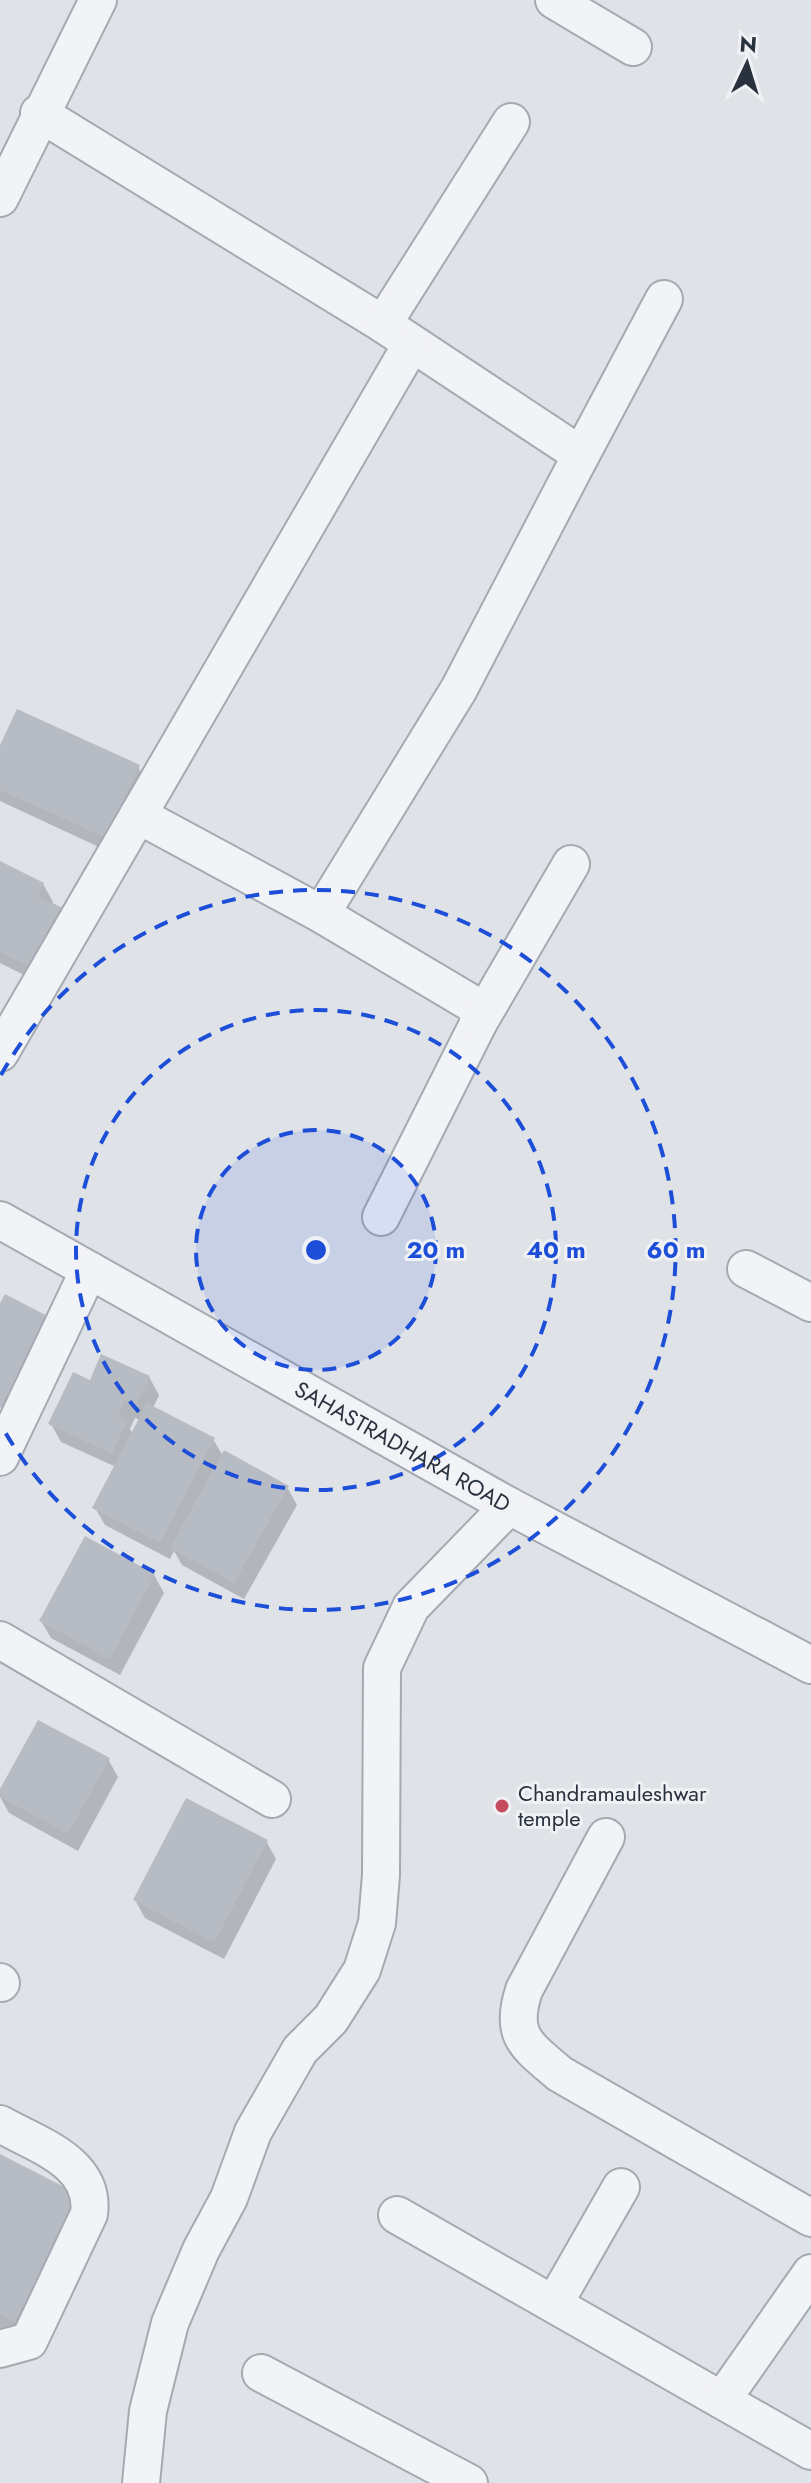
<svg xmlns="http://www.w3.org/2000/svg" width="811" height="2483" font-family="Jost,sans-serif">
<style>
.shadow{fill:#0003;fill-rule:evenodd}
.building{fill:#b7bcc4}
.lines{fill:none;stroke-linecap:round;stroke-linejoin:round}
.minor-casing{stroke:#a5aab2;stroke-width:40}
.minor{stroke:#f2f3f6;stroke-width:36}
.ring{fill:none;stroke:#1d4ed8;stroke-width:4;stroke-dasharray:14 10}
.poi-dot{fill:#c54c5f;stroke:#eff1f5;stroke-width:3}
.labels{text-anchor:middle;stroke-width:6;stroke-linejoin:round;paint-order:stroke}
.street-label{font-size:22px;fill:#29313e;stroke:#eff1f5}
.poi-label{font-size:22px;fill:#29313e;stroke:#eff1f5;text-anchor:start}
.centre{fill:#1d4ed8;stroke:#eff1f5;stroke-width:4}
.ring-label{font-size:24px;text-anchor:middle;font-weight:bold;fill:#1d4ed8;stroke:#eff1f5;stroke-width:6;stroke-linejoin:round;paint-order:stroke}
</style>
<rect width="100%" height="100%" fill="#dfe3e8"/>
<!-- shadow -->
<path class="shadow" d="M0,750L138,767L148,784L116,855L0,801Z
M0,863L43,884L53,902L48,987L0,963Z
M149,1377L159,1395L153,1408L213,1439L223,1456L287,1487L297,1505L244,1599L182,1565L174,1551L170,1559L105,1525L95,1508L116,1467L61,1442L51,1424L91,1382ZM135,1418L140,1420L133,1435L130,1429Z
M154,1575L164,1593L120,1675L51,1638L41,1621Z
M108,1759L118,1777L78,1851L9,1813L0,1797V1793Z
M266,1841L276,1859L224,1959L145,1918L135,1900Z
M0,2156L79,2196L36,2357L0,2339Z"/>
<!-- building -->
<path class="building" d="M17,709L140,765L106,838L0,790V745Z
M0,861L44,883L38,896L69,911L38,971L0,952Z
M5,1294L55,1320L8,1411L0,1407V1303Z
M101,1354L150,1376L136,1406L125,1401L118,1417L127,1421L112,1454L48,1424L73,1372L90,1380Z
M147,1403L215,1438L160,1543L92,1508Z
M224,1450L289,1486L234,1583L170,1548Z
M85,1536L155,1574L110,1659L39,1621Z
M38,1720L110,1758L68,1834L0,1797V1789Z
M186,1798L268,1840L214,1943L133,1900Z
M0,2154L80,2195L15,2322L0,2314Z"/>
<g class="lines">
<!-- minor casing -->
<g class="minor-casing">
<g id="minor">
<path d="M554,0L633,47"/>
<path d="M39,113L383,324L581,455L459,689L321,914"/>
<path d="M0,198L98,0"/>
<path d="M383,324L511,122"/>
<path d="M581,455L664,299"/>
<path d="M138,815L321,914L476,1006L479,1022L381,1217"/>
<path d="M479,1022L571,864"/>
<path d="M0,1053L411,345"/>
<path id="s1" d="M0,1220L509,1506L811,1665"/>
<path d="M746,1269L811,1303"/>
<path d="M0,1457L89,1270"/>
<path d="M0,1640L272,1799"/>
<path d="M606,1837L524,1990C509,2036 526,2045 560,2074L811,2218"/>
<path d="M0,1982L1,1983"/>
<path d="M0,2124C38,2145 96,2163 89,2214L29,2341L0,2349"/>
<path d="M397,2215L811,2451"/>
<path d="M554,2304L621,2187"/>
<path d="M261,2373L469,2483"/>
<path d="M722,2400L811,2273"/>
<path d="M141,2483L148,2411L170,2323L201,2250L229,2198L253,2132L300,2050L331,2019L362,1970L377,1923L381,1875L382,1668L411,1607L509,1506"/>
</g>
</g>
<!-- minor -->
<use href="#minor" class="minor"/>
</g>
<!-- distance rings -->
<circle cx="316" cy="1250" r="120" fill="#1d4ed8" fill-opacity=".12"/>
<g class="ring">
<circle cx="316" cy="1250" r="120"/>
<circle cx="316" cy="1250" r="240"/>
<path d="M1 1075A360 360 0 1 1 1 1425"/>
</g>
<!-- markers -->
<circle class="poi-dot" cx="502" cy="1806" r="8"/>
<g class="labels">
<!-- street labels -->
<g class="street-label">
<text dy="8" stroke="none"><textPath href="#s1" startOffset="462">SAHASTRADHARA ROAD</textPath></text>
</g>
<!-- poi labels -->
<g class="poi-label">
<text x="518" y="1801">Chandramauleshwar<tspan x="518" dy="25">temple</tspan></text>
</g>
</g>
<circle cx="316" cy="1250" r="12" class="centre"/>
<g class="ring-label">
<text x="436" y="1258">20 m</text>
<text x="556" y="1258">40 m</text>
<text x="676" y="1258">60 m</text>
</g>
<!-- north arrow -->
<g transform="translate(747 64) rotate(4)" stroke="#eff1f5" stroke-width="6" paint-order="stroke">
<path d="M0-6L14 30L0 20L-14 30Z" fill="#29313e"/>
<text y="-12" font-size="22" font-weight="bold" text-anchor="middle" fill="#29313e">N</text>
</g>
</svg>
